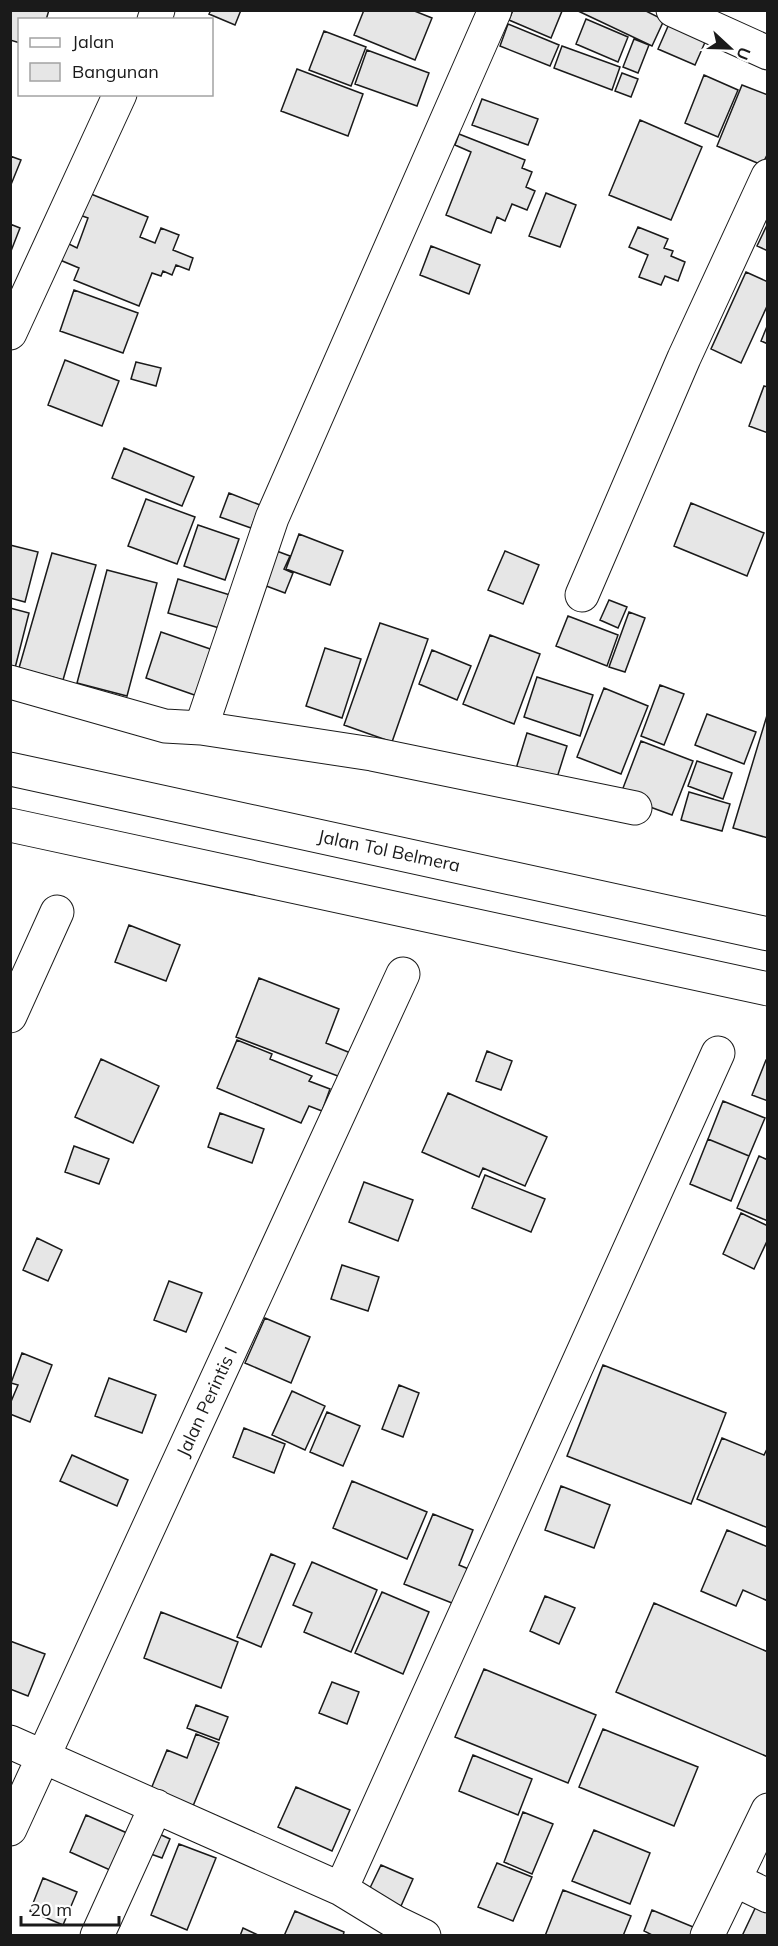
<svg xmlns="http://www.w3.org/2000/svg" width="778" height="1946" font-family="Mulish,sans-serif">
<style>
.building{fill:#e6e6e6;stroke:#1a1a1a;stroke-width:1.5}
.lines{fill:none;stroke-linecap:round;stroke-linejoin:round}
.minor-casing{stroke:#1a1a1a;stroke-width:35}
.highway-casing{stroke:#1a1a1a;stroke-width:35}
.minor{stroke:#fff;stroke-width:33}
.highway{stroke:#fff;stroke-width:33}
.labels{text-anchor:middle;stroke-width:4.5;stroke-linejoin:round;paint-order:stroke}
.street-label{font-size:18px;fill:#1a1a1a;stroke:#fff}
</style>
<rect width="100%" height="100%" fill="#fff"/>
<!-- building -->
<path class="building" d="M10,10H49L46,20H20V43L10,40Z
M211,10H241L235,25L209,14Z
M364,10H412L432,18L415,60L354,35Z
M513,10H560L562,11L551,38L509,20Z
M576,10H644L664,20L652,46Z
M586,19L628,37L618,62L576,44Z
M508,24L559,45L550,66L500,46Z
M669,24L706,40L695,65L658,49Z
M324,31L366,47L351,86L309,70Z
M634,39L649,45L638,73L623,67Z
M562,46L620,67L612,90L554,68Z
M367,50L429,73L417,106L355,84Z
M297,69L363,94L348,136L281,111Z
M622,73L638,79L631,97L615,91Z
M704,75L738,90L718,137L685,123Z
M742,85L768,95V153L762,165L717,146Z
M482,99L538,119L528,145L472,125Z
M640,120L702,147L671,220L609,195Z
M459,134L525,160L522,168L532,172L526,187L535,191L527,210L512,204L505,221L497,217L491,233L446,215L471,152L455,145Z
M10,156L21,160L10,187Z
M86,192L148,217L140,237L155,243L161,228L179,235L173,250L193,258L189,270L176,265L172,275L163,271L161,276L152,273L139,306L74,280L79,268L60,260L67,243L77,248L88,218L77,214Z
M546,193L576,205L560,247L529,236Z
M768,223V251L757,246Z
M10,224L20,228L11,251H10Z
M638,227L668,239L664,248L673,251L671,256L685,262L678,281L665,276L661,285L639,277L648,255L629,247Z
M431,246L480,265L469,294L420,275Z
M746,272L768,282V304L741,363L711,349Z
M74,290L138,313L123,353L60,331Z
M768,324V344L761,341Z
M65,360L119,381L102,426L48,405Z
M136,362L161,368L156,386L131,379Z
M764,386L768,387V433L749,426Z
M124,448L194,477L182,506L112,478Z
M229,493L260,505L251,528L220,517Z
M146,499L195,517L177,564L128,546Z
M691,503L764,533L747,576L674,546Z
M198,525L239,539L225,580L184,566Z
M299,534L343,551L330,585L286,569Z
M10,545L38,552L25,602L10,598Z
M274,550L290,556L284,569L293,573L285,593L261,584Z
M505,551L539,565L523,604L488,590Z
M52,553L96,565L63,680L19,668Z
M107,570L157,583L127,696L77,683Z
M178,579L243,599L233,632L168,613Z
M609,600L627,607L618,628L600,620Z
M10,608L29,613L15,668L10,667Z
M629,612L645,618L625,672L609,667Z
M568,616L618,635L607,666L556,646Z
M380,623L428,639L392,742L344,725Z
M161,632L219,652L203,698L146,678Z
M490,635L540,654L514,724L463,704Z
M325,648L361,659L342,718L306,706Z
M432,650L471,666L457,700L419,684Z
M537,677L593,695L580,736L524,717Z
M660,685L684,694L664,745L641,736Z
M604,688L648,706L621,774L577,757Z
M768,712V838L733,828Z
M707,714L756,732L744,764L695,745Z
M527,733L567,746L555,784L515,772Z
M641,741L693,761L672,815L620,796Z
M697,761L732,773L723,799L688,786Z
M689,792L730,804L722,831L681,820Z
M129,925L180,945L166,981L115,962Z
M259,978L339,1009L326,1043L353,1054L343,1078L236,1037Z
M237,1040L272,1054L270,1059L312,1076L309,1081L330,1089L322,1111L309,1106L301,1123L217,1088Z
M487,1051L512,1061L501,1090L476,1081Z
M101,1059L159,1086L133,1143L75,1117Z
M766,1060H768V1101L752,1095Z
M448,1093L547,1137L525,1186L483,1168L479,1177L422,1152Z
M723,1101L765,1118L749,1156L708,1139Z
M220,1113L264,1129L252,1163L208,1147Z
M708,1139L749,1156L731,1201L690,1184Z
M74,1146L109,1159L99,1184L65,1172Z
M759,1156L768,1160V1221L737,1208Z
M485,1175L545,1199L531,1232L472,1208Z
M364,1182L413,1200L398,1241L349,1222Z
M741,1213L768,1226V1239L754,1269L723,1254Z
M37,1238L62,1250L48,1281L23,1270Z
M342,1265L379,1277L368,1311L331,1299Z
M169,1281L202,1293L186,1332L154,1320Z
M265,1318L310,1337L291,1383L245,1363Z
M22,1353L52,1365L30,1422L10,1414V1404L18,1385L11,1383Z
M603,1365L726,1413L691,1504L567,1456Z
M109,1378L156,1395L142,1433L95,1416Z
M399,1385L419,1393L403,1437L382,1429Z
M292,1391L325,1406L305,1450L272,1435Z
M327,1412L360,1426L343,1466L310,1452Z
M244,1428L285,1444L274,1473L233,1457Z
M722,1438L764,1455L768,1447V1528L697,1499Z
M72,1455L128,1480L117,1506L60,1481Z
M352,1481L427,1512L407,1559L333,1528Z
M561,1486L610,1505L594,1548L545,1530Z
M433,1514L473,1530L459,1565L471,1570L457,1605L404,1584Z
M727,1530L768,1547V1601L743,1590L736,1606L701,1591Z
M271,1554L295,1564L261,1647L237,1637Z
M312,1562L377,1590L351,1652L304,1632L312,1613L293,1605Z
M382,1592L429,1612L403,1674L355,1653Z
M545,1596L575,1608L559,1644L530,1631Z
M654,1603L768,1652V1757L616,1692Z
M161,1612L238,1642L221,1688L144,1658Z
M10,1641L45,1654L28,1696L10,1689Z
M484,1669L596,1715L568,1783L455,1737Z
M332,1682L359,1692L347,1724L319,1713Z
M196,1705L228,1717L219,1740L187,1728Z
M603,1729L698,1767L674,1826L579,1787Z
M196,1734L219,1743L193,1806L151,1789L167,1750L187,1758Z
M473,1755L532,1779L518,1815L459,1791Z
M296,1787L350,1810L332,1851L278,1827Z
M523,1812L553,1824L532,1874L504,1862Z
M86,1815L127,1833L110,1870L70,1852Z
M594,1830L650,1853L630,1904L572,1881Z
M157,1833L170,1839L162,1858L148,1853Z
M179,1844L216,1858L187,1930L151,1915Z
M497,1863L532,1877L513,1921L478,1907Z
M381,1865L413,1879L401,1906L368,1892Z
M43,1878L77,1892L63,1925L30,1911Z
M563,1890L631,1916L623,1936H545Z
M759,1900L768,1905V1936H742Z
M652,1910L698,1929L696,1936H654L644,1931Z
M295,1911L344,1932L343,1936H284Z
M243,1928L260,1936H240Z"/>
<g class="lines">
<!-- minor casing -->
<g class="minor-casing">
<path id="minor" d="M495,10L272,518L201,728L372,754L635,808
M673,10L768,53
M154,20L158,10
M10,333L120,94
M582,595L684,358L768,176
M10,682L165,726L201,728
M10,1016L57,912
M10,1742L341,1889L395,1922L424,1936
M10,1829L403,974
M735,1880L768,1896
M341,1889L718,1053
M97,1936L156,1806
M707,1936L768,1810"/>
</g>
<!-- highway casing -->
<g class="highway-casing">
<path id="highway" d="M10,769L768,934
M10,825L768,989"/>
</g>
<!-- minor -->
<use href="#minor" class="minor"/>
<!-- highway -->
<use href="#highway" class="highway"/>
</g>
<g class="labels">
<!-- street labels -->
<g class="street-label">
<text transform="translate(389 851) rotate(12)" y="6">Jalan Tol Belmera</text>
<text transform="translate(207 1402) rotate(-65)" y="6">Jalan Perintis I</text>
</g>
</g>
<!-- border -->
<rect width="778" height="1946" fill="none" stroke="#1a1a1a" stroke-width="24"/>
<!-- legend -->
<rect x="18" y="18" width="195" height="78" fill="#ffffff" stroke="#a3a3a3" stroke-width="1.5"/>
<rect x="30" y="38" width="30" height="9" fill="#ffffff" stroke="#a3a3a3" stroke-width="1.5"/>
<text x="72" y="48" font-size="18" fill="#1a1a1a">Jalan</text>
<rect x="30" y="63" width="30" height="18" fill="#e6e6e6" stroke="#a3a3a3" stroke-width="1.5"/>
<text x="72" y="78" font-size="18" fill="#1a1a1a">Bangunan</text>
<!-- north arrow -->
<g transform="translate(730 48) rotate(112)" stroke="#ffffff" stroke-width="4.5" paint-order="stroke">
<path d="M0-4.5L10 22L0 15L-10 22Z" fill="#1a1a1a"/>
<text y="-9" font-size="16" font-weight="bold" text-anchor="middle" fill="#1a1a1a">U</text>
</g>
<!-- scale -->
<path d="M21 1916v9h98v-9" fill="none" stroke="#1a1a1a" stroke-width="3"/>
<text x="30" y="1916" font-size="18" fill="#1a1a1a" stroke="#ffffff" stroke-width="4.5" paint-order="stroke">20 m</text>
</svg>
